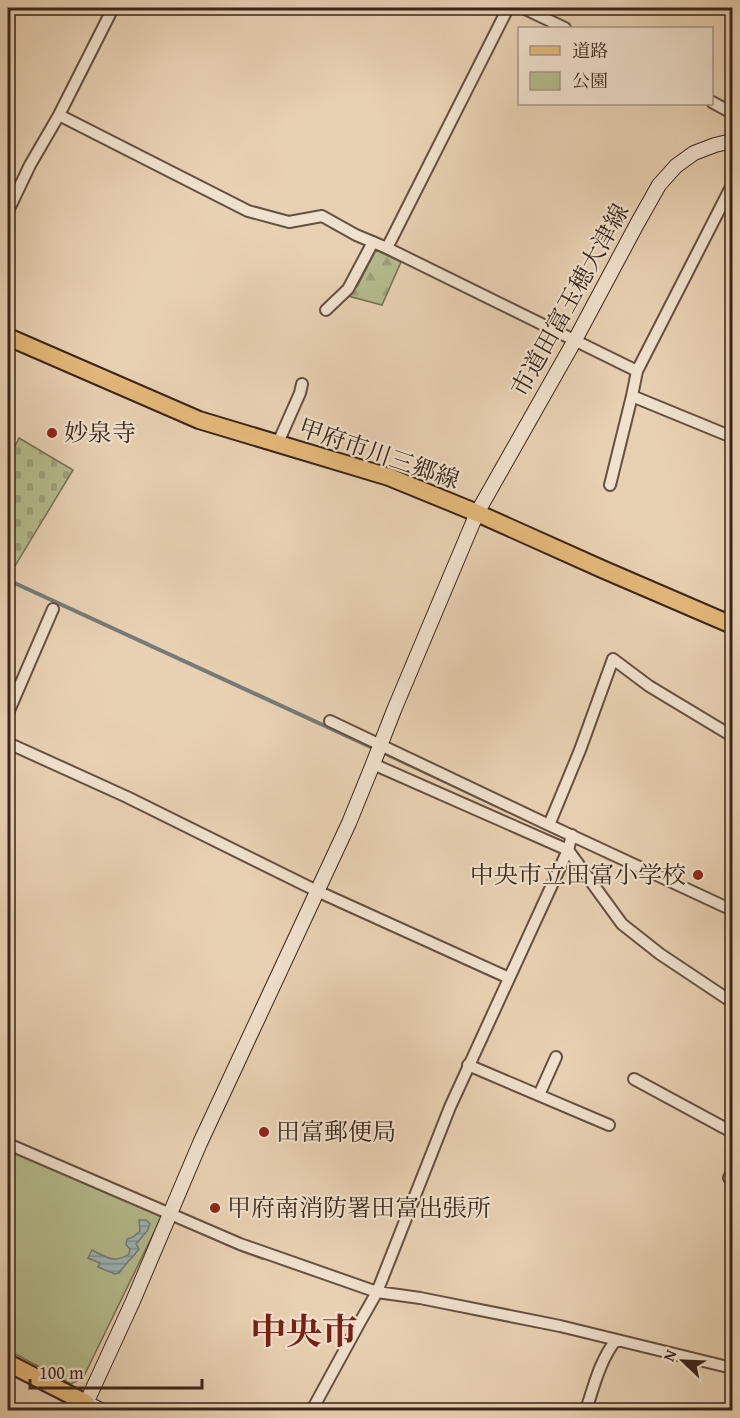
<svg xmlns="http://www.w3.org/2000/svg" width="740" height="1418" font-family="'Gentium Book Plus','Noto Serif JP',serif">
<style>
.forest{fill:url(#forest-firs);stroke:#767054;stroke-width:1.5}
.cemetery{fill:url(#cemetery-stones);stroke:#767054;stroke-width:1.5}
.park{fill:#b4bc8d;stroke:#767054;stroke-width:1.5}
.water{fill:url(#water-rules);stroke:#747b79;stroke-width:1.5}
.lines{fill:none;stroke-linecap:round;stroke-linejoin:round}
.stream{stroke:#747b79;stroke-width:4}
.street-casing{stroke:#655041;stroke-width:14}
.secondary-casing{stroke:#39251b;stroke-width:16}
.primary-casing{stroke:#39251b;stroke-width:20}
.street{stroke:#f0e1cd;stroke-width:10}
.secondary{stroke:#f0e1cd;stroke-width:14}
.primary{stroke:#e4b879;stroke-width:16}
.poi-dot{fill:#8f2418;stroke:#f0e1cd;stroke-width:2}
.labels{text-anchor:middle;stroke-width:4.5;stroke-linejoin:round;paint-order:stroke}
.street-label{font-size:24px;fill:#39251b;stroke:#f0e1cd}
.poi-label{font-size:24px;fill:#39251b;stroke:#f0e1cd;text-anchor:start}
.town-label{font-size:36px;font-weight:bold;fill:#7a1f14;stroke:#f0e1cd}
</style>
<defs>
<pattern id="forest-firs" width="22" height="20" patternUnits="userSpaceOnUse" patternTransform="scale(1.5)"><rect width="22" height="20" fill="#b4bc8d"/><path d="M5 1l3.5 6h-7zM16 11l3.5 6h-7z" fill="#9ca179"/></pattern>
<pattern id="cemetery-stones" width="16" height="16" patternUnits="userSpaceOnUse" patternTransform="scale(1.5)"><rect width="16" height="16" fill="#b4bc8d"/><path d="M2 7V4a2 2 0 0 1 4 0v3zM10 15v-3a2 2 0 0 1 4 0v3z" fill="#9ca179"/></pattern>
<pattern id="water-rules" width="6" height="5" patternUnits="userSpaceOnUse" patternTransform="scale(1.5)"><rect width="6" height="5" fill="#9cb4b8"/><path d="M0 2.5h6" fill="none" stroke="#809295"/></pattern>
</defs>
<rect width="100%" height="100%" fill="#e8d1b2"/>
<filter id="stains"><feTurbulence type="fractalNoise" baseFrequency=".00333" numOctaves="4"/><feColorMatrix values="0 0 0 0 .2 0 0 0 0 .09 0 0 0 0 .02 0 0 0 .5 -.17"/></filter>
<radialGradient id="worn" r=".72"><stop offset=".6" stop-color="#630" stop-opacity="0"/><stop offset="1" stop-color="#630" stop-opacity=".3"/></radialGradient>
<!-- forest -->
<path class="forest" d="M376,250L401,262L382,305L348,296L358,285Z"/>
<!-- cemetery -->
<path class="cemetery" d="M19,438L73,470L12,571L8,568V461Z"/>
<!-- park -->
<path class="park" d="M8,1147L162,1216L83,1378L71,1384L8,1350Z"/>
<!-- water -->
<path class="water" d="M139,1220H146L150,1224L147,1231L136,1244L139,1249C132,1258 125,1264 119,1273L115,1274L98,1267L100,1263L88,1258L92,1250C106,1257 114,1264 129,1254L130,1249L126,1245L127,1239L133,1237L140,1231Z"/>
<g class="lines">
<!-- stream -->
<path class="stream" d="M8,580L375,749
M382,752L508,811
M209,1236L241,1250L263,1258"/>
<!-- street casing -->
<g class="street-casing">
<path id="street" d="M523,8L565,28
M712,102L732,113
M59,115L248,211L289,222L322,216L356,235L387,248L637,371L732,185
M8,211L30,165L59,115L113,8
M387,248L508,8
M326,310L348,289L373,242
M637,371L632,396L732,437
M277,445L300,393L302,384
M610,485L632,396
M8,713L53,609
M330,721L549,825
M732,736L649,686L613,659L580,750L549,825L732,910
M8,743L127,797L317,891L509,978
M373,764L568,850L622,924L660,954L732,1002
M468,1065L609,1125
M634,1079L732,1132
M539,1095L556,1057
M8,1144L240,1244L377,1292L420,1298L560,1326L732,1368
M732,1172L729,1178L732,1180
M312,1410L360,1322L377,1292L450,1107L568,850L572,835
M586,1410C594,1386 600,1360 616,1340"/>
</g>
<!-- secondary casing -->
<g class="secondary-casing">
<path id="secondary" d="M86,1403L101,1410
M83,1410L133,1301L200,1143L349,823L373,764L394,710L477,513L575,340L637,224L659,185L676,166L694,153L715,145L732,141"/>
</g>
<!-- primary casing -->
<g class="primary-casing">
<path id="primary" d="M8,337L199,420L389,477L477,513L602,569L732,625
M8,1363L86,1403"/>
</g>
<!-- street -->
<use href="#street" class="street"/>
<!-- secondary -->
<use href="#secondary" class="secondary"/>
<!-- primary -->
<use href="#primary" class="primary"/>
</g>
<!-- markers -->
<g class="poi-dot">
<circle cx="52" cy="433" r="6"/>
<circle cx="698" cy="875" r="6"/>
<circle cx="264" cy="1132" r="6"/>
<circle cx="215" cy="1208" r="6"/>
</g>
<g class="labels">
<!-- street labels -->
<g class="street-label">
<text transform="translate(570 300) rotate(-61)" y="8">市道田富玉穂大津線</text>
<text transform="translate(379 454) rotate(19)" y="8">甲府市川三郷線</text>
</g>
<!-- poi labels -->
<g class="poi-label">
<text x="64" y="441">妙泉寺</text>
<text x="686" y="883" text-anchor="end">中央市立田富小学校</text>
<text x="276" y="1140">田富郵便局</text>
<text x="227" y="1216">甲府南消防署田富出張所</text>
</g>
<!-- town labels -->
<g class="town-label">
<text x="304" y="1344">中央市</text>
</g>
</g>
<!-- margin -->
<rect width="740" height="1418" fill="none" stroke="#e8d1b2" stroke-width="30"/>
<rect x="9" y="9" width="722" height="1400" fill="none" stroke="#39251b" stroke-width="3"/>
<rect x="15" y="15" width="710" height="1388" fill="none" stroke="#39251b" stroke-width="1.5"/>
<!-- legend -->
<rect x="518" y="27" width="195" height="78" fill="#f0e1cd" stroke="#a79686" stroke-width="1.5"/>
<rect x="530" y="46" width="30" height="9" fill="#e4b879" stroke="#a79686" stroke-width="1.5"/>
<text x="572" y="57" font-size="18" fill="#39251b">道路</text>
<rect x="530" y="72" width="30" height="18" fill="#b4bc8d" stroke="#a79686" stroke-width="1.5"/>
<text x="572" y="87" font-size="18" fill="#39251b">公園</text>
<!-- north arrow -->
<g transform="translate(683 1361) rotate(293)" stroke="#f0e1cd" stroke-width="4.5" paint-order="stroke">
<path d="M0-4.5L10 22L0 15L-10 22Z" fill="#39251b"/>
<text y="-9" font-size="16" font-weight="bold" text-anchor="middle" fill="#39251b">N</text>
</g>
<!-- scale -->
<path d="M30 1379v9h172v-9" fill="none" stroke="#39251b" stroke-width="3"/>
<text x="39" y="1379" font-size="18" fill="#39251b" stroke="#f0e1cd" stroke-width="4.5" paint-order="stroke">100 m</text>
<rect width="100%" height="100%" filter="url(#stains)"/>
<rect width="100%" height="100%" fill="url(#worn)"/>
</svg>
